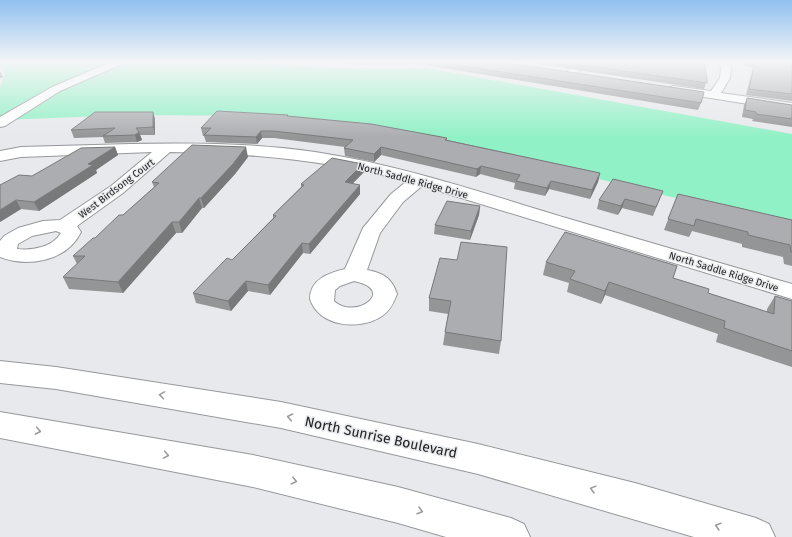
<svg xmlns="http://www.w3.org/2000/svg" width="792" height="537" font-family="'Fira Sans',sans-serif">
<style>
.green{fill:#91f1c6}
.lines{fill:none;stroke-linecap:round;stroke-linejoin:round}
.street-casing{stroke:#96989b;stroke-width:2}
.secondary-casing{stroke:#96989b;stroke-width:2}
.street{fill:#fff;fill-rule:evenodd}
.secondary{fill:#fff;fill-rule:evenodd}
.wall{fill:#949597}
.shaded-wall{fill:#78797b}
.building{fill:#acadb0;stroke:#78797b}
.oneway{stroke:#9c9c9d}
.labels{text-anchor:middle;stroke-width:3;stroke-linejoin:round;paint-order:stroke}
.far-street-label{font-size:10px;fill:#232425;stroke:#e7e9ec}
.near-street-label{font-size:14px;fill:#232425;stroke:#e7e9ec}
</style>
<rect width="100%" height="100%" fill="#e7e9ec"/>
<!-- green -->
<path class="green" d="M0,62H239L336,68H426L792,134V227L427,136L280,116L130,115L0,120V88L5,74L3,68L0,65Z"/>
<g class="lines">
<!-- street casing -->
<g class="street-casing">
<path id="street" d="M579,62H590L574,75H566L565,73Z
M717,62H727L731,67L730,78L721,93L792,103V111L673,92L667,89L673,86L711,91L720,78L721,67Z
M131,144C193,143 254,143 315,152C401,165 483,193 566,218C641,240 717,262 792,284V299L422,186L403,202L380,233L367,270C383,273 392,278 397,294C394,302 390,311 382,316C360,331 319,327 310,299C310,279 329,273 345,269L363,228L391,194L407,181C329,160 250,153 170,152L123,193L77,226L81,232C67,261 28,268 0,257V241L4,236L18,228L43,221L60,220L111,186L152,152L21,157L0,161V151L21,147ZM56,231L61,233C53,247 32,251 17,249L18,244L32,236ZM354,281C398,290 355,321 334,301L335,290L340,286Z"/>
</g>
<!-- secondary casing -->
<g class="secondary-casing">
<path id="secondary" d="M111,62H124L122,64L60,91L5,126L0,127V117L52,87Z
M0,361L56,367L281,402L478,444L635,483L756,518L769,524L775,537H694L478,474L281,428L56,389L0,383Z
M0,412L253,455L398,487L511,518L524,524L530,537H446L398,523L253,487L0,438Z"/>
</g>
<!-- street -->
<use href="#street" class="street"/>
<!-- secondary -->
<use href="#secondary" class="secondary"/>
</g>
<!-- wall -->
<path class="wall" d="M340,62H502L701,103L698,110L420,64L354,65V64L340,63Z
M525,62H704L707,80L704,89Z
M742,62H792V101L746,95L753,67L745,66Z
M747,98L792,105V127L752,121L753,119L742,117L744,105Z
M153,112L155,119V135H140L142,140L137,142L105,143L103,137L74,138L71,130Z
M288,115V116L447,138V140L600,173L598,182L590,199L549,189L545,196L514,189L515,183L480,174L476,177L381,155L374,162L345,156L344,148L345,147L274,138H262L257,144L206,142L204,136H203L201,128Z
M115,147L118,155L96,170L97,173L39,211L21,209L0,222L32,176Z
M248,157L235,174L204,208H202L182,233H176L123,293L69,289L63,277L77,264L73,256L123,215L154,187L152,182Z
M364,172L352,184L360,185V194L310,254L303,253L270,295L248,291L231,311L196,303L193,293L232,260L273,218V215L301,187V184Z
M663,191L653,216L622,208L618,215L597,209L599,200Z
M678,194L792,220V266L784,264L783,257L742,247V244L692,231L689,237L664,230Z
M480,206L479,215L470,240L434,234L435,225Z
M440,258L501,341L499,354L443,345L445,332L448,314L429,311V298Z
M546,262L673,278L708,293L767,312V309L775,296L792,301V367L716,342L718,334L605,295L601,304L567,292L569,283L543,275Z"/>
<!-- shaded-wall -->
<path class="shaded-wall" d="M0,71L3,77L0,78Z
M153,112L155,119V135L153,127Z
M261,131L262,138L257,144L256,137Z
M139,132L142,140L137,142L135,135Z
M115,147L118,155L96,170L97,173L39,211L34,202L88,164Z
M246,147L248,157L235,174L204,208L201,198Z
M381,147V155L374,162V154Z
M363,164L364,172L345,191V182Z
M481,166L480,174L476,177L477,169Z
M600,173L598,182L590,199L592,190Z
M551,181L549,189L545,196L547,188Z
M360,185V194L310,254L309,244Z
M199,198L202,208L182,233L179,222Z
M625,199L622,208L618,215L621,206Z
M16,200L21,209L0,222V210Z
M480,206L479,215L470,240L471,231Z
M172,222L176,233L123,293L118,282Z
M302,243L303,253L270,295L268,285Z
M246,281L248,291L231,311L228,301Z
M609,282L605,295L601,304L605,291Z"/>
<!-- building -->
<path class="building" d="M437,62H502L704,92L701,103Z
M561,62H704L707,80V83Z
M755,62H792V94L749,89Z
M747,98L792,105V119L756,114V112L745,110Z
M217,111L288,115L287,116L371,124L447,138L445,140L600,173L592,190L551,181L547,188L516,181L520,175L481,166L477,169L381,147L374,154L344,148L353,140L273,131H261L256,137L204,135L211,128H201Z
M95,112H153V127L136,128L139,132L135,135L103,136L115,128L71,130Z
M192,145L246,147L233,164L201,198H199L179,222H172L118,282L63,277L85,256H73L93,238H95L119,215H123L159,183L152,182Z
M115,147L88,164L93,165L34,202L16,200L0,210V185L19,175L32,176L81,148Z
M332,158L363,164L345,182L360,185L309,244L302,243L268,285L246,281L228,301L193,293L227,258L232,260L276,216L273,215L304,185L301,184Z
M613,179L663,191L656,207L625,199L621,206L599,200Z
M678,194L792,220V252H791L790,245L748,235V232L696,219L694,226L668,219Z
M447,201L480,206L471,231L435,225Z
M565,232L677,266L673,278L709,289L708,293L774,314L775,296L792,301V351L724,328L725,321L609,282L605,291L570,279L575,271L546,262Z
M461,242L507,247L501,341L445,332L451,301L429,298L440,258L457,260Z"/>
<!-- one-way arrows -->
<defs><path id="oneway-chevron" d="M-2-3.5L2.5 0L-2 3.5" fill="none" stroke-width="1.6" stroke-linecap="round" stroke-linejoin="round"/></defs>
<g class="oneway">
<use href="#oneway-chevron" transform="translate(162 395) rotate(-171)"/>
<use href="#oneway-chevron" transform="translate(290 417) rotate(-168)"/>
<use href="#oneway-chevron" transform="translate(38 431) rotate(11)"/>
<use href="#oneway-chevron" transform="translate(166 455) rotate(10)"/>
<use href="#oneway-chevron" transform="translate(294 481) rotate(13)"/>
<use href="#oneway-chevron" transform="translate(593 489) rotate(-165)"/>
<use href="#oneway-chevron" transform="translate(420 511) rotate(16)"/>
<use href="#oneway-chevron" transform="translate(718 526) rotate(-163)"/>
</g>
<!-- sky -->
<linearGradient id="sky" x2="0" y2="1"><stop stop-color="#90c0f0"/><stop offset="0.45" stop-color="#f4f5f6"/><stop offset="1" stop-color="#f4f5f6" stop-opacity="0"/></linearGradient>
<rect width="792" height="137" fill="url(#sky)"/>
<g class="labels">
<!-- far-street labels -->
<g class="far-street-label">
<text transform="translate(413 180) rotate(15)" y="4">North Saddle Ridge Drive</text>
<text transform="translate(116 188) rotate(-37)" y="4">West Birdsong Court</text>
<text transform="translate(724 271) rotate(17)" y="4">North Saddle Ridge Drive</text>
</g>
<!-- near-street labels -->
<g class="near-street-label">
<text transform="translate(381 437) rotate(12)" y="5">North Sunrise Boulevard</text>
</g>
</g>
</svg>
